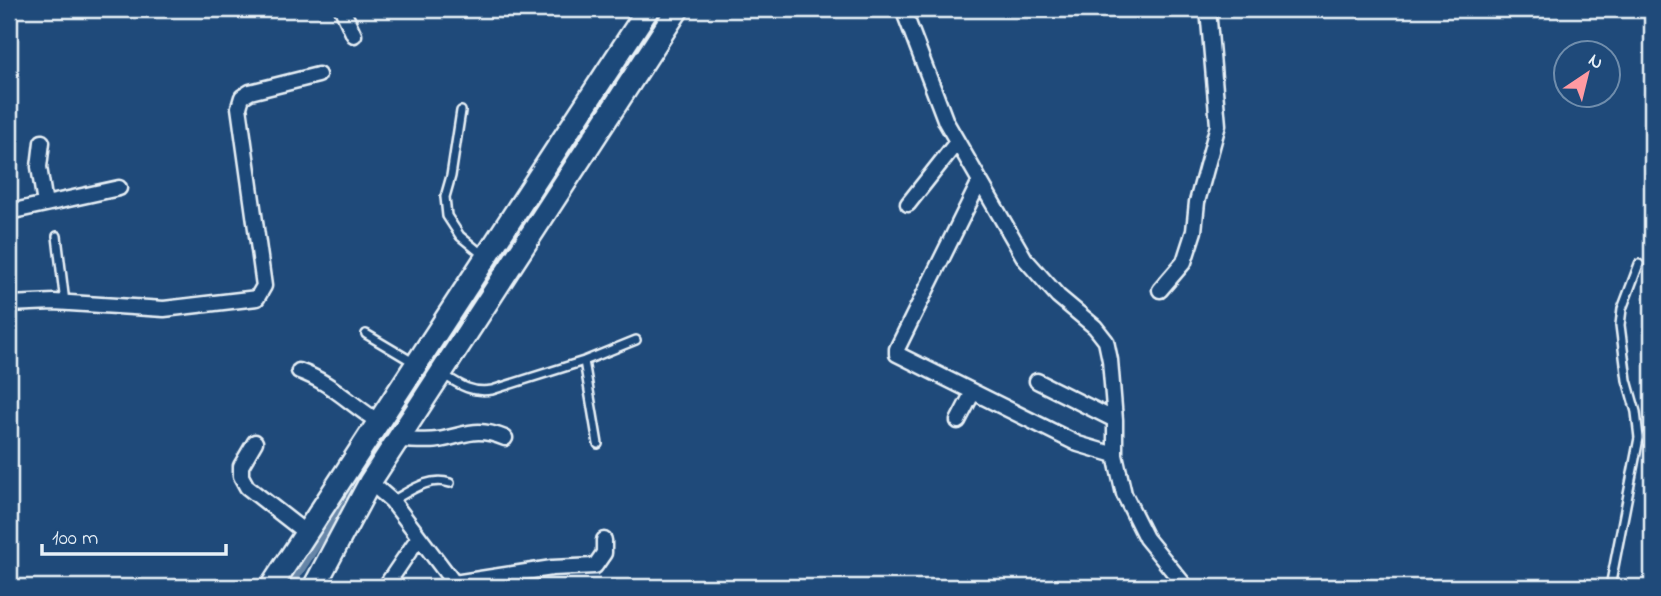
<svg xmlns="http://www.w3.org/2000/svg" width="1661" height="596" font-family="'Indie Flower',sans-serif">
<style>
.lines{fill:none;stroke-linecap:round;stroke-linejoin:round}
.canal{stroke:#6685a7;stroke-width:12}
.lane-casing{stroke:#e8f1f8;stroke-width:12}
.street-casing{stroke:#e8f1f8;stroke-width:19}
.secondary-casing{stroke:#e8f1f8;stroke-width:26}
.lane{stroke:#1f4a7a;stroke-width:7}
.street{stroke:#1f4a7a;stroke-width:14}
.secondary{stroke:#1f4a7a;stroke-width:21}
</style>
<rect width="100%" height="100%" fill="#1f4a7a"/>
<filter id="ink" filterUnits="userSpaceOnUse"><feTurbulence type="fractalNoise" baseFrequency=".0143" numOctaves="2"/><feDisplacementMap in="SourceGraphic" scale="14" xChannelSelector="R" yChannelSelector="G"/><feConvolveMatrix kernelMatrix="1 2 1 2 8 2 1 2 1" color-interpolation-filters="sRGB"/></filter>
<g filter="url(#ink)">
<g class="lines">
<!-- canal -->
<path class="canal" d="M287,587L663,9"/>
<!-- lane casing -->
<g class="lane-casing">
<path id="lane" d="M461,111L451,176L445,197L447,216L460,236L483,255
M57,236L65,303
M366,334L413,362
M584,361L598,444
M444,375C461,386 472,393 492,390L584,361L636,340
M392,501C410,491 429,476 450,483
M1610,587L1639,438L1636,412L1627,380L1620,325L1622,309L1639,264"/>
</g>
<!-- street casing -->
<g class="street-casing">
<path id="street" d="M342,9L354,35
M903,9L946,122L1025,259L1058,296L1095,327L1106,341L1110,360L1115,420V455L1124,494L1146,538L1186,587
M42,142L39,167L45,204
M979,183L897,349V354L1078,444L1115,455
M908,204L957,142
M9,212L119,188
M1160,290L1184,262L1194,231L1197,202L1218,125L1208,9
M9,304L54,302L164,309L257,298L264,286L239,107L242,97L250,92L318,75
M299,371C331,382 351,405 379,422
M1037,381L1115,420
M958,421L973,392
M398,440C411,440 425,442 438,440C467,435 475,426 505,438
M255,442L241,466V476L247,487L306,533
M370,482L392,501L457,587
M454,583L552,568L595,566L604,553V540
M385,587L419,537"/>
</g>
<!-- secondary casing -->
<g class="secondary-casing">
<path id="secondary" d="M271,587L648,9
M314,587L370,482L678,9"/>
</g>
<!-- lane -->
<use href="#lane" class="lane"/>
<!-- street -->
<use href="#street" class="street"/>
<!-- secondary -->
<use href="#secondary" class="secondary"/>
</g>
</g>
<!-- margin -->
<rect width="1661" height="596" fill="none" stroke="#1f4a7a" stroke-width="35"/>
<rect x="18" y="18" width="1626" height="561" fill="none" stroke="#e8f1f8" stroke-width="2.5" filter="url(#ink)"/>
<!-- north arrow -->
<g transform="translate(1587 74) rotate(35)"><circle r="33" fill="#1f4a7a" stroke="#6f8dac" stroke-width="2"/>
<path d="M0-5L12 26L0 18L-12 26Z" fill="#ff9aa2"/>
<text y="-10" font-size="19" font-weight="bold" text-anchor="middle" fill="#e8f1f8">N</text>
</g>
<!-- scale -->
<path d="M42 544v10h184v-10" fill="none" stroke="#e8f1f8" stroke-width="3.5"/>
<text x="52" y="544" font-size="21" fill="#e8f1f8" stroke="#1f4a7a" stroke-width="5" paint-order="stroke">100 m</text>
</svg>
